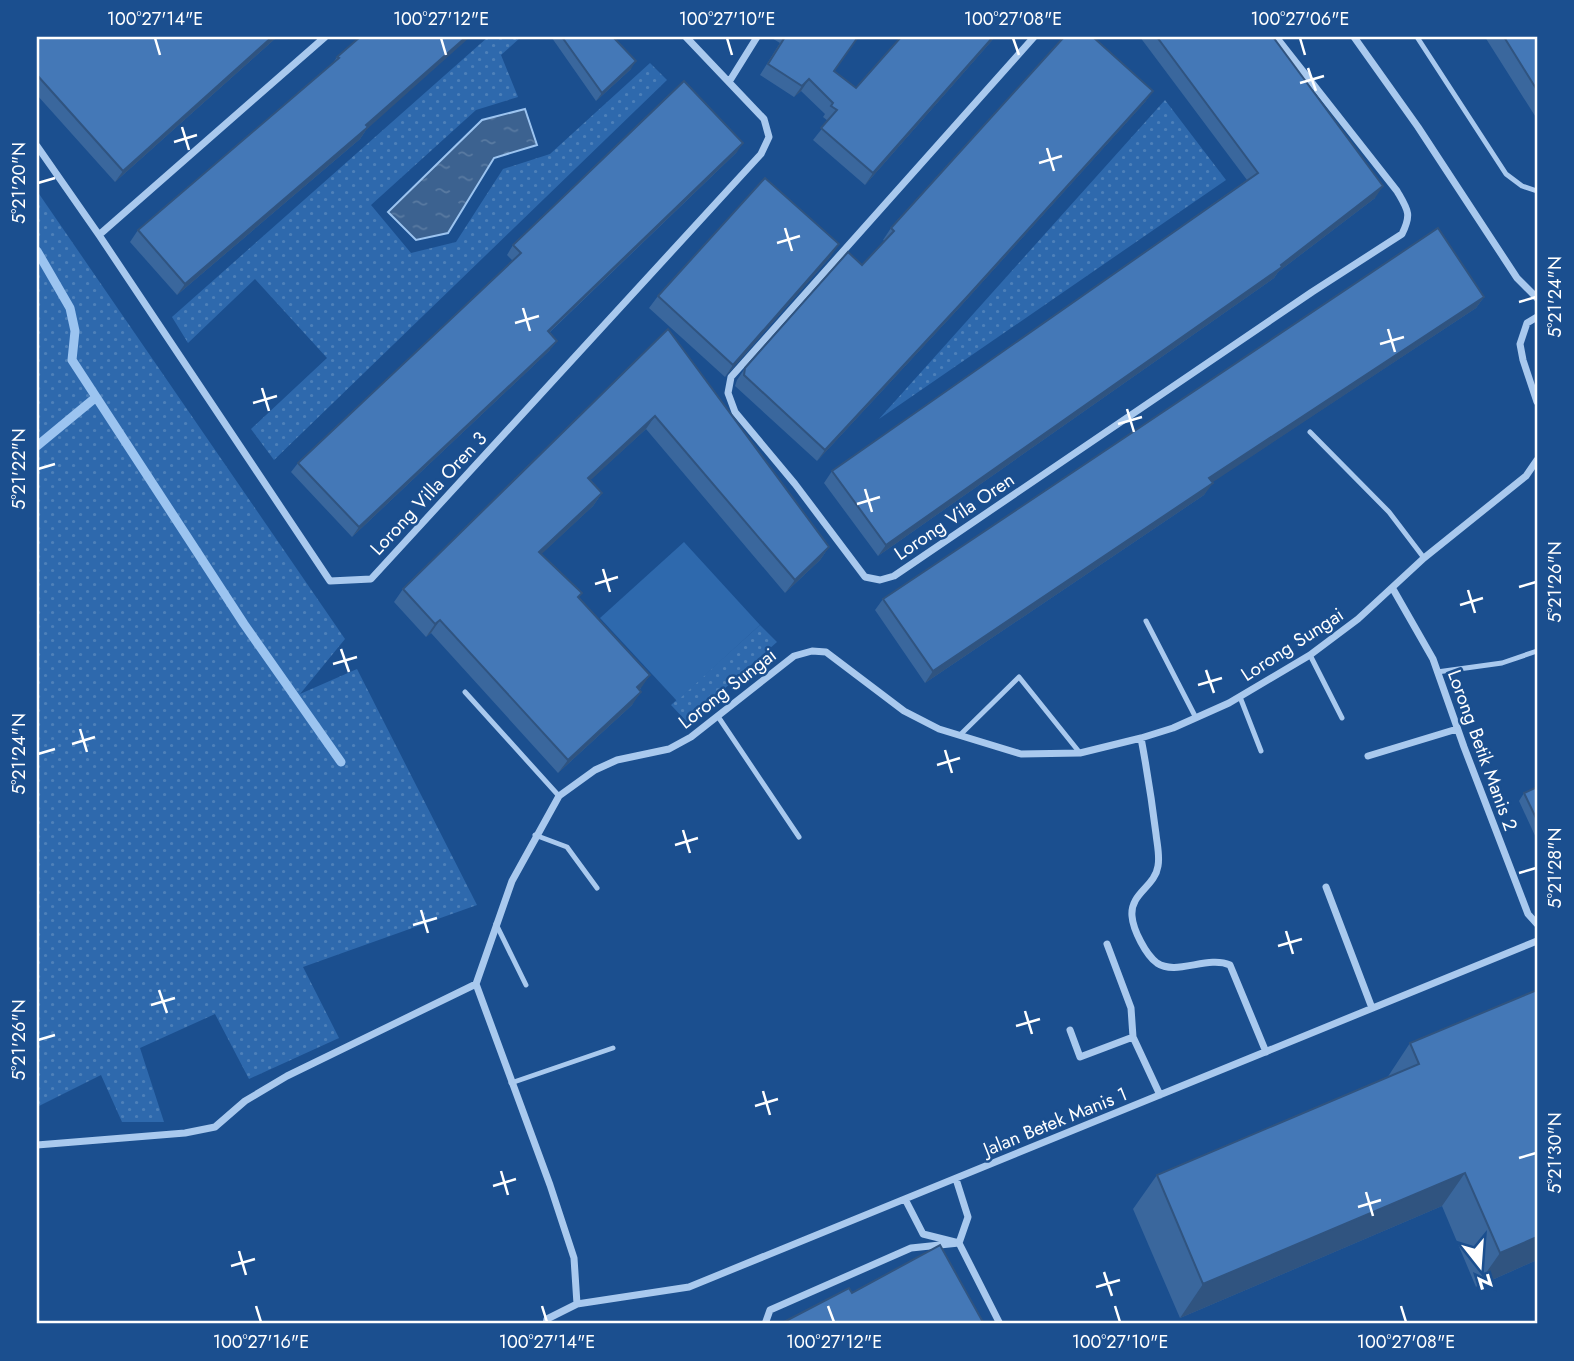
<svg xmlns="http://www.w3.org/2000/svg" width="1574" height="1361" font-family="Jost,sans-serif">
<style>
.grass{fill:url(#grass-dots)}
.garden{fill:#2e69ad}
.water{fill:url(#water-ripples);stroke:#9cc4f0;stroke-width:2}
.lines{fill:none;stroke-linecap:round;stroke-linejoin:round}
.stream{stroke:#9cc4f0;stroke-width:9}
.service{stroke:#a9c9ee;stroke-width:5}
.minor{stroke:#a9c9ee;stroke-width:7}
.wall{fill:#3a679d}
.shaded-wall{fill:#305480}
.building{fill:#4478b7;stroke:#305480;stroke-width:2}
.ticks{fill:none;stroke:#fff;stroke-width:2.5}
.labels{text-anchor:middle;stroke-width:5;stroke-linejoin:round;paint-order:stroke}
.street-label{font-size:19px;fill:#fff;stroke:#1b4f8f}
.neatline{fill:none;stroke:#fff;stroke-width:2.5}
.ticks-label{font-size:18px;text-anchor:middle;fill:#fff}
</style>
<defs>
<pattern id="grass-dots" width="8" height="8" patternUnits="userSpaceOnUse" patternTransform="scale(1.75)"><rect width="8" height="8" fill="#2e69ad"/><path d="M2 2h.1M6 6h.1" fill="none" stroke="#4d80b9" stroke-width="1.8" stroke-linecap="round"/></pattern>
<pattern id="water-ripples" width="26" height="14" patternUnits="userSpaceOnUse" patternTransform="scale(1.75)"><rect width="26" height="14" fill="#3c6290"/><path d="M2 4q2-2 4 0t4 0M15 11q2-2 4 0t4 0" fill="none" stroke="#597aa1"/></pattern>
</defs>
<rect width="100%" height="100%" fill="#1b4f8f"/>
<!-- grass -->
<path class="grass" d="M488,37H521L501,55L518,97L476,110L371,205L411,253L456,242L503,169L550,154L650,63L667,80L274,460L251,429L327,358L255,279L188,343L172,317Z
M1165,100L1226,180L879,419Z
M37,191L345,639L300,694L357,669L477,905L303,967L339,1038L249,1079L215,1014L140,1048L164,1122H122L101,1075L37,1107Z
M760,625L777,642L687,722L671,705Z"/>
<!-- garden -->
<path class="garden" d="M684,542L760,625L677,701L600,618Z"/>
<!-- water -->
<path class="water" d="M525,109L537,145L494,158L448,233L416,240L388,212L482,120Z"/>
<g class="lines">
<!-- stream -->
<path class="stream" d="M37,251L70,308L75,331L72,360L244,624L341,762
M37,446L95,398"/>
<!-- service -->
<path class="service" d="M1417,37L1506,174L1522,186L1537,191
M1310,432L1389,512L1424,558
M1146,621L1196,718
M1310,655L1342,718
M1437,672L1502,663L1537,651
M465,692L559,796
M1240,697L1261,751
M719,718L799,837
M960,735L1019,677L1080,753
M535,835L567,847L597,888
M496,924L526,985
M511,1083L613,1048"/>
<!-- minor -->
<path class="minor" d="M1034,37L731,377L728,393L735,412L795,484L865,577L880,580L894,576L1312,292L1402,234C1412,214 1408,210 1397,191L1276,37
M1354,37L1418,127L1517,278L1537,298
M729,82L757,37
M37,146L99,235L330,581L371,579L761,154L769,137L764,119L686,37
M99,235L325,37
M1537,317L1527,323L1520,344L1523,360L1537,402
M1393,589L1433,659L1464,747L1528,914L1537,924
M1141,738C1147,770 1152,802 1156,834C1157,844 1160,856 1158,866C1155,887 1130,893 1132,916C1133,930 1146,955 1157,963C1176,976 1208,955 1230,965L1266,1052
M1368,756L1457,729
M1326,887L1372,1008
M1107,944L1131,1008L1133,1037L1160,1095
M1070,1030L1080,1057L1133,1037
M37,1145L185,1133L215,1127L245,1101L287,1076L476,984
M905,1199L923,1234L959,1243L968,1217L956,1179
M577,1304L689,1287L1537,941
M546,1324L547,1319L577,1304L574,1258L550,1185L476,984L512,881L559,796L595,770L617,760L669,749L691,737L794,656L812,651L826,652L904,711L939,729L1021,754L1080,753L1141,738L1173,728L1229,703L1310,655L1358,619L1424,558L1526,476L1537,460
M765,1324L770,1310L911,1248L959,1243L1000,1324"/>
</g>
<!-- wall -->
<path class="wall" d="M37,37H277L115,182L37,95Z
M360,37L366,130L360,139L177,295L130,242L138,230L333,63L337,57Z
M553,37H613L631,69L596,101L552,38Z
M770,37H858L834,71L856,88L995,37L865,185L813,140L828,121L823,117L825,114L801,91L794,97L760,75L780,43Z
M1140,37H1273L1375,198L1278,272L1274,278L878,556L824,483L832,471L1247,180Z
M1485,37H1537V119Z
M1153,91L1145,102L958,309L817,461L735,386L737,380L745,368L862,265L885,241L883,240L891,228Z
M737,152L549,333L550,350L352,537L291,472L298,463L513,261L507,255L513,245Z
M831,256L725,377L649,308L658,296Z
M1484,297L1476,308L1212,482L1204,495L925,683L875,610L883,599Z
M668,329L829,547L820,560L785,593L646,429L590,480L602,493L593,506L541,554L578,598L641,688L639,690L632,705L558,773L431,633L426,637L394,602L403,589Z
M1537,787V840L1519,801L1524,793Z
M1537,990V1260L1476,1287L1442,1206L1180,1318L1133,1209L1157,1175L1387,1078L1410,1043Z"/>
<!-- shaded-wall -->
<path class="shaded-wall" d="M272,37H277L115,182L123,171Z
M466,37H470L366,130L360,139L177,295L185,284Z
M993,37H995L865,185L873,173Z
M636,61L631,69L596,101L602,93Z
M809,79L801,91L794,97L802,86Z
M1153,91L1145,102L958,309L817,461L825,450Z
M743,143L737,152L541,340L548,331Z
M1383,186L1375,198L1278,272L1274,278L878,556L886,545L1281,265Z
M839,244L831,256L725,377L733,365Z
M1484,297L1476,308L1201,490L1209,478Z
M557,341L550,350L352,537L359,527Z
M655,416L646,429L579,491L588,478Z
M1213,483L1204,495L925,683L933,671Z
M602,493L593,506L530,565L539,552Z
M829,547L820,560L785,593L795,580Z
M440,620L431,633L426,637L435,624Z
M650,675L641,688L628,700L637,687Z
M641,692L632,705L558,773L568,760Z
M1465,1173L1442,1206L1180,1318L1203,1284Z
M1537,1237V1260L1476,1287L1500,1253Z"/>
<!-- building -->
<path class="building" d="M37,37H272L123,171L37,75Z
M360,37H466L366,125L368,127L185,284L138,230L339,58L337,57Z
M562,37H613L636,61L602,93Z
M785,37H858L834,71L856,88L901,37H993L873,173L821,128L837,110L831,106L833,103L809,79L802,86L768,64Z
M1064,37H1093L1153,91L966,298L825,450L744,375L745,368L848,252L862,265L894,231L891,228Z
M1157,37H1273L1383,186L1281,265L1282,267L886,545L832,471L1258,173Z
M1504,37H1537V90Z
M684,81L743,143L548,331L557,341L359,527L298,463L521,253L513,245Z
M765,178L839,244L733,365L658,296Z
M1438,228L1484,297L1209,478L1213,483L933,671L883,599Z
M668,329L829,547L795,580L655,416L588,478L602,493L539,552L582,593L578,597L650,675L637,687L641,692L568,760L440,620L435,624L403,589Z
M1537,787V820L1524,793Z
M1537,990V1237L1500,1253L1465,1173L1203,1284L1157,1175L1419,1064L1410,1043Z
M940,1245L984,1324H780L849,1288L852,1293Z"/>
<!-- ticks -->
<path class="ticks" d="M155,38L160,55M441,38L446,55M727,38L732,55M1013,38L1019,55M1300,38L1305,55M1308,68L1316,91M1300,83L1324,76M182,127L189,150M174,142L197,135M1047,148L1054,171M1039,163L1062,156M38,183L55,178M785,228L792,251M777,243L800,236M1519,302L1536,297M523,308L530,331M515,323L539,316M1388,329L1395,352M1380,344L1404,337M262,388L269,411M253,403L277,396M1127,409L1134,432M1118,424L1142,417M38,469L55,464M865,489L872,512M857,504L880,497M603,569L610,592M595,584L618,577M1519,587L1536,582M1468,590L1475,613M1460,605L1483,598M341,649L349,672M333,664L357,657M1206,670L1214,693M1198,685L1222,678M80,729L87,752M72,744L95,737M945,750L952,773M38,754L55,749M937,765L960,758M683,830L690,853M675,845L698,838M1519,873L1536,868M421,910L428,933M413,925L437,918M1286,931L1293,954M1278,946L1302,939M159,990L167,1013M151,1005L175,998M1025,1011L1032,1034M1016,1026L1040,1019M38,1040L55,1035M763,1091L770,1115M755,1106L778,1099M1519,1158L1536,1153M501,1171L508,1195M493,1186L516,1179M1366,1192L1373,1216M1358,1207L1381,1200M239,1251L246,1275M231,1266L255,1259M1104,1272L1112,1296M1096,1287L1120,1280M256,1306L261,1322M542,1306L547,1322M828,1306L834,1322M1115,1306L1120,1322M1401,1306L1406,1322"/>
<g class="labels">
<!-- street labels -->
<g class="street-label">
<text transform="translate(428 493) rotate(-47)" y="7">Lorong Villa Oren 3</text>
<text transform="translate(954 516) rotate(-34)" y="7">Lorong Vila Oren</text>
<text transform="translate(1292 644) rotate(-33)" y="7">Lorong Sungai</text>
<text transform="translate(727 688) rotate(-38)" y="7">Lorong Sungai</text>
<text transform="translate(1483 750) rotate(70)" y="7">Lorong Betik Manis 2</text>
<text transform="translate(1055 1121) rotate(-22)" y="7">Jalan Betek Manis 1</text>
</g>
</g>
<!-- border -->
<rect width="1574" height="1361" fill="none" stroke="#1b4f8f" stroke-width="77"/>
<!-- north arrow -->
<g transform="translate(1480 1266) rotate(163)" stroke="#1b4f8f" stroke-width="5" paint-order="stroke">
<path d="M0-5L12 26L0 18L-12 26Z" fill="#ffffff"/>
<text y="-10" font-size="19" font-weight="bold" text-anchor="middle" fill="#ffffff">N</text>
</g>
<rect x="38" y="38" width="1498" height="1284" class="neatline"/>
<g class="ticks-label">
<text x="155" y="25">100°27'14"E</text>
<text x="441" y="25">100°27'12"E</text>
<text x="727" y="25">100°27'10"E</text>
<text x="1013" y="25">100°27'08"E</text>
<text x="1300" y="25">100°27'06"E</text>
<text transform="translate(19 183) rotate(-90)" y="6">5°21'20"N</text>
<text transform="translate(1555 297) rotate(-90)" y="6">5°21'24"N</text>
<text transform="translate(19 469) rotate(-90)" y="6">5°21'22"N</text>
<text transform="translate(1555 582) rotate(-90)" y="6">5°21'26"N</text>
<text transform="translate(19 754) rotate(-90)" y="6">5°21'24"N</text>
<text transform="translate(1555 868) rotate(-90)" y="6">5°21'28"N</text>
<text transform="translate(19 1040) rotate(-90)" y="6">5°21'26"N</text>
<text transform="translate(1555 1153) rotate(-90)" y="6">5°21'30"N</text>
<text x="261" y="1348">100°27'16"E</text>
<text x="547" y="1348">100°27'14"E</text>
<text x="834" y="1348">100°27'12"E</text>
<text x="1120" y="1348">100°27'10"E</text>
<text x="1406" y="1348">100°27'08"E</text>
</g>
</svg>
